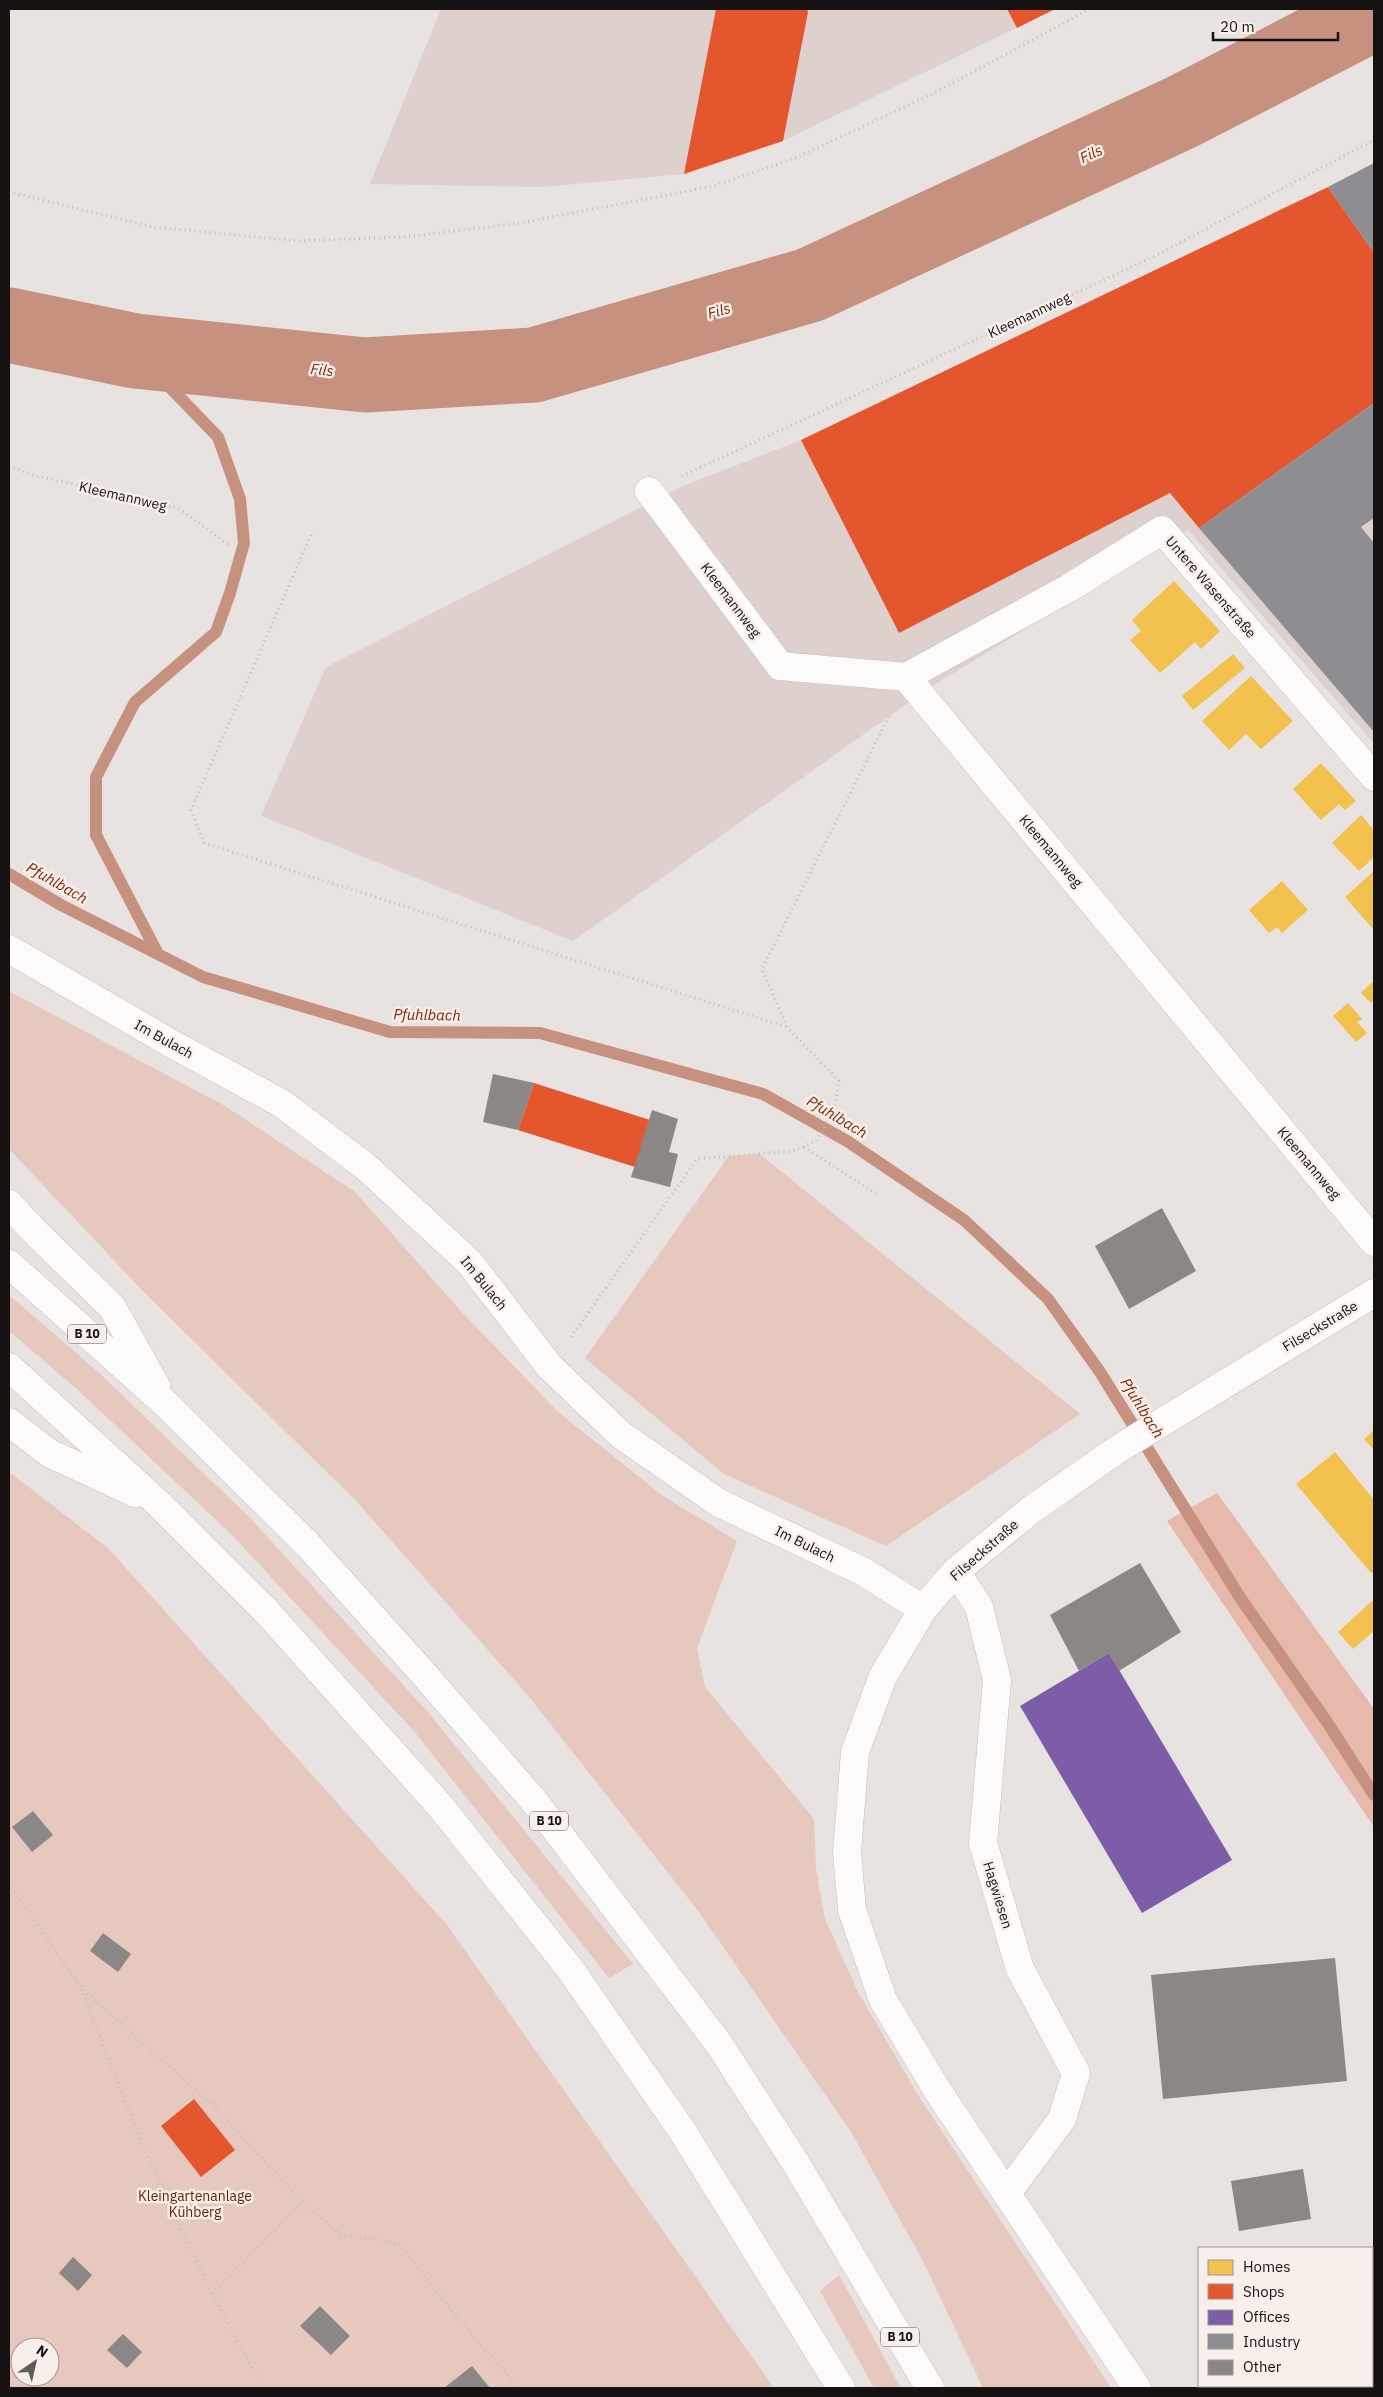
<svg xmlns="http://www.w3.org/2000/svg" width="1383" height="2397" font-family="'IBM Plex Sans',sans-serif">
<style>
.built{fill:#ded1cd}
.green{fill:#e6c8be;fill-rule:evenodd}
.forest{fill:#e7b9aa}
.homes{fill:#f2c14e}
.shops{fill:#e4572e}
.offices{fill:#7b5ea7}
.industry{fill:#8d8d92}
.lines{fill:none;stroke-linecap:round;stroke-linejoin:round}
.stream{stroke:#c6917f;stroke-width:12}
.river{stroke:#c6917f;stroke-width:75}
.building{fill:#8b8785}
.minor-casing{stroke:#c4bfbd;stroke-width:29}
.highway-casing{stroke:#c4bfbd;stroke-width:29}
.path{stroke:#c2c1bf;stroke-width:3;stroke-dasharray:1 4;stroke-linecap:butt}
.minor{stroke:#fcfbfa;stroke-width:28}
.highway{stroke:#fcfbfa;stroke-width:28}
.labels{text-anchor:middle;stroke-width:5;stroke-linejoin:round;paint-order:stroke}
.shield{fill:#f8eeea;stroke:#595452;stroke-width:1}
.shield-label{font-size:12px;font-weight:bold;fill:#151211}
.street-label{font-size:14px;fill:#151211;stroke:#f8eeea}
.park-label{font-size:14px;fill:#672208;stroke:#f8eeea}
.water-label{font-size:15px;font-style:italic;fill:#7f2500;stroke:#f8eeea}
</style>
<rect width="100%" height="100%" fill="#e8e2e0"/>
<!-- built -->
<path class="built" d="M441,9H1055L783,141L684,174L543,187L370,184Z
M1374,163V744L1188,530L929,688L573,941L261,816L326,667L683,486L801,440L1328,187Z"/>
<!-- green -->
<path class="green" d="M9,991L225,1106L355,1192L458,1308L557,1411L663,1496L737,1541L697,1648L705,1687L814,1819L816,1869L825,1919L858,1992L918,2095L1111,2388H983L922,2259L851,2132L699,1912L526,1693L357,1502L142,1290L9,1149Z
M760,1154L1080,1414L886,1546L724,1474L585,1358L729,1156Z
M9,1295L98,1372L249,1517L427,1711L633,1964L609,1978L413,1730L230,1533L79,1391L9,1331Z
M9,1472L108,1548L447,1925L774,2388H9ZM20,2347H50V2377H20Z
M839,2275L901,2388H874L820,2291Z"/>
<!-- forest -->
<path class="forest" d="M1217,1493L1374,1709V1827L1167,1521Z"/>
<!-- homes -->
<path class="homes" d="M1174,581L1220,631L1201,649L1195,642L1160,673L1130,640L1141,631L1132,620Z
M1233,654L1245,668L1193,710L1182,696Z
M1251,676L1293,721L1261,749L1246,734L1229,750L1202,721Z
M1321,763L1356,801L1345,810L1339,804L1321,820L1293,789Z
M1361,815L1374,830V857L1359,871L1332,843Z
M1374,871V930L1345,897Z
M1282,881L1308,910L1282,933L1277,927L1269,933L1249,910Z
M1372,982L1374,984V1000L1371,1003L1361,993Z
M1348,1003L1362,1019L1357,1022L1367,1033L1356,1042L1333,1016Z
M1374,1430V1450L1364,1439Z
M1335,1452L1374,1500V1571L1371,1573L1296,1484Z
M1372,1601L1374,1604V1631L1353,1649L1338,1632Z"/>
<!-- shops -->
<path class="shops" d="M716,9H807L808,12L783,141L684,174Z
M1007,9H1055L1017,28Z
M1328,187L1374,253V403L1199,528L1170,493L899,633L801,440Z
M534,1083L650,1120L635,1167L518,1130Z
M194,2099L235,2150L201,2177L161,2126Z"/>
<!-- offices -->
<path class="offices" d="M1109,1653L1232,1860L1142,1913L1020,1706Z"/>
<!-- industry -->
<path class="industry" d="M1374,163V253L1328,187Z
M1374,403V518L1361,527L1374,543V732L1199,528Z"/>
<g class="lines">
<!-- stream -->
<path class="stream" d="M135,351L218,437L240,499L244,543L230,593L216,632L135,702L96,777V835L158,954
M9,874L61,905L203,977L390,1032L540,1033L763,1094L847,1141L964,1220L1048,1299L1100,1372L1241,1599L1329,1725L1374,1795"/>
<!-- river -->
<path class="river" d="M9,325L135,351L365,375L534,365L810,285L1182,112L1374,13"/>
</g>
<!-- building -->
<path class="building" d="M493,1074L534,1083L518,1130L483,1122Z
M652,1110L678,1119L669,1152L678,1154L670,1187L631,1177Z
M1162,1208L1196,1271L1129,1309L1095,1246Z
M1140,1563L1181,1632L1119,1671L1109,1653L1079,1671L1050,1615Z
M33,1811L53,1835L32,1852L12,1827Z
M103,1933L131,1954L118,1972L90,1951Z
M1335,1958L1347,2081L1163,2099L1151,1975Z
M1303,2169L1311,2219L1239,2231L1231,2181Z
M73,2257L92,2275L78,2291L59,2273Z
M320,2306L350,2336L331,2355L300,2326Z
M123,2334L142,2352L127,2368L107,2350Z
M472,2366L490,2388H444Z
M1296,2386H1352V2388H1297Z"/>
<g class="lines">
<!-- minor casing -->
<g class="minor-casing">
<path id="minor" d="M649,491L780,666L906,677L1374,1242
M906,677L1069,588L1162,530L1374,777
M9,949L172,1044L281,1103L366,1167L469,1262L550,1367L621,1435L719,1503L862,1571L923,1609
M956,1571L979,1607L997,1680L983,1843L1020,1969L1076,2073L1062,2119L1007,2193
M1137,2388L939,2093L883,2000L852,1910L847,1852L855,1752L883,1676L923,1609L956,1571L1031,1510L1115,1451L1374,1293"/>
</g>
<!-- highway casing -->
<g class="highway-casing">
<path id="highway" d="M9,1204L34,1231L112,1307L156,1386
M9,1264L166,1404L308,1545L422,1672L534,1801L719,2044L795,2162L930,2388
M9,1367L159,1504L267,1612L441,1807L570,1969L683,2132L841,2388
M9,1422L49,1453L135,1493"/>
</g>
<!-- path -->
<path class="path" d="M9,192L153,227L299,241L405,237L520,223L714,186L798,157L934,93L1090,9
M9,466L33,475L178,508L229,545
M682,476L1151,258L1374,140
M311,535L191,810L204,843L787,1027
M804,1147L878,1195
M571,1337L697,1159L793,1151L816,1141L834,1112L839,1081L787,1027L762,969L890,714
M9,1883L81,1988L214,2106L302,2202L340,2234L398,2243L466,2328L519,2388
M81,1989L145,2151L212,2294L263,2388
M212,2294L302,2202"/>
<!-- minor -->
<use href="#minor" class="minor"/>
<!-- highway -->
<use href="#highway" class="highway"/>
</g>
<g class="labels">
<!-- shield labels -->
<g class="shield">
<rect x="68" y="1324.5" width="38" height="19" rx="4"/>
<rect x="530" y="1811.5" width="38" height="19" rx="4"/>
<rect x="881" y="2327.5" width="38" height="19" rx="4"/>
</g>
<g class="shield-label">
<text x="87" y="1338">B 10</text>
<text x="549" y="1825">B 10</text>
<text x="900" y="2341">B 10</text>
</g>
<!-- street labels -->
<g class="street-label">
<text transform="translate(1029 315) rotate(-25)" y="5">Kleemannweg</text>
<text transform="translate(123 496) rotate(13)" y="5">Kleemannweg</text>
<text transform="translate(1211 587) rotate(49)" y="5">Untere Wasenstraße</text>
<text transform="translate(731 600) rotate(53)" y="5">Kleemannweg</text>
<text transform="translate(1051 851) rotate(50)" y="5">Kleemannweg</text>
<text transform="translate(164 1039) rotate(29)" y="5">Im Bulach</text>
<text transform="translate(1309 1163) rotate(50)" y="5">Kleemannweg</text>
<text transform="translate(484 1283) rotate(51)" y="5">Im Bulach</text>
<text transform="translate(1320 1326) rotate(-31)" y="5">Filseckstraße</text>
<text transform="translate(805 1544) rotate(26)" y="5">Im Bulach</text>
<text transform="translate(984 1550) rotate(-41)" y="5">Filseckstraße</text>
<text transform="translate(998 1895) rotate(73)" y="5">Hagwiesen</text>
</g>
<!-- park labels -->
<g class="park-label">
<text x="195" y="2201">Kleingartenanlage<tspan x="195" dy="16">Kühberg</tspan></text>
</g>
<!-- water labels -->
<g class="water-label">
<text transform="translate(1091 154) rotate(-25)" y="5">Fils</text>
<text transform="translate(719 311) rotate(-16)" y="5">Fils</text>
<text transform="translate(322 370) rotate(6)" y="5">Fils</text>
<text transform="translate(57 883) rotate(30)" y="5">Pfuhlbach</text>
<text transform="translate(427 1015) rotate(1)" y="5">Pfuhlbach</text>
<text transform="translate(837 1117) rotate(31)" y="5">Pfuhlbach</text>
<text transform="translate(1142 1408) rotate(58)" y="5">Pfuhlbach</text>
</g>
</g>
<!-- border -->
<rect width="1383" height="2397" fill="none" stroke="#151211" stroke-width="20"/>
<!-- legend -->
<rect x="1198" y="2247" width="175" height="140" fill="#f8eeea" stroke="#9d9693"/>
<rect x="1208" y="2260" width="25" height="15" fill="#f2c14e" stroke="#9d9693"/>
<text x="1243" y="2272" font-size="15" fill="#151211">Homes</text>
<rect x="1208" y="2284" width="25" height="15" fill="#e4572e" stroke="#9d9693"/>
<text x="1243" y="2297" font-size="15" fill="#151211">Shops</text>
<rect x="1208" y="2310" width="25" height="15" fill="#7b5ea7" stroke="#9d9693"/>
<text x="1243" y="2322" font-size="15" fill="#151211">Offices</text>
<rect x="1208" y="2334" width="25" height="15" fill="#8d8d92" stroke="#9d9693"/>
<text x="1243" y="2347" font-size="15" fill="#151211">Industry</text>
<rect x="1208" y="2360" width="25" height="15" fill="#8b8785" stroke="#9d9693"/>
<text x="1243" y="2372" font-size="15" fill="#151211">Other</text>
<!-- north arrow -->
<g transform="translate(35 2362) rotate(34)"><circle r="24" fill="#f8eeea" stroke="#9d9693"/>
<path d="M0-4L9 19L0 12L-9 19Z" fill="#5f5b59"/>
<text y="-8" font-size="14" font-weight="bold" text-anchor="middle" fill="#151211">N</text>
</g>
<!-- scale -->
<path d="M1213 32v8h125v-8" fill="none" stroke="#151211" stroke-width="2.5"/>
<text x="1220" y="32" font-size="15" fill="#151211" stroke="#f8eeea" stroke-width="4" paint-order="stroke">20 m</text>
</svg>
